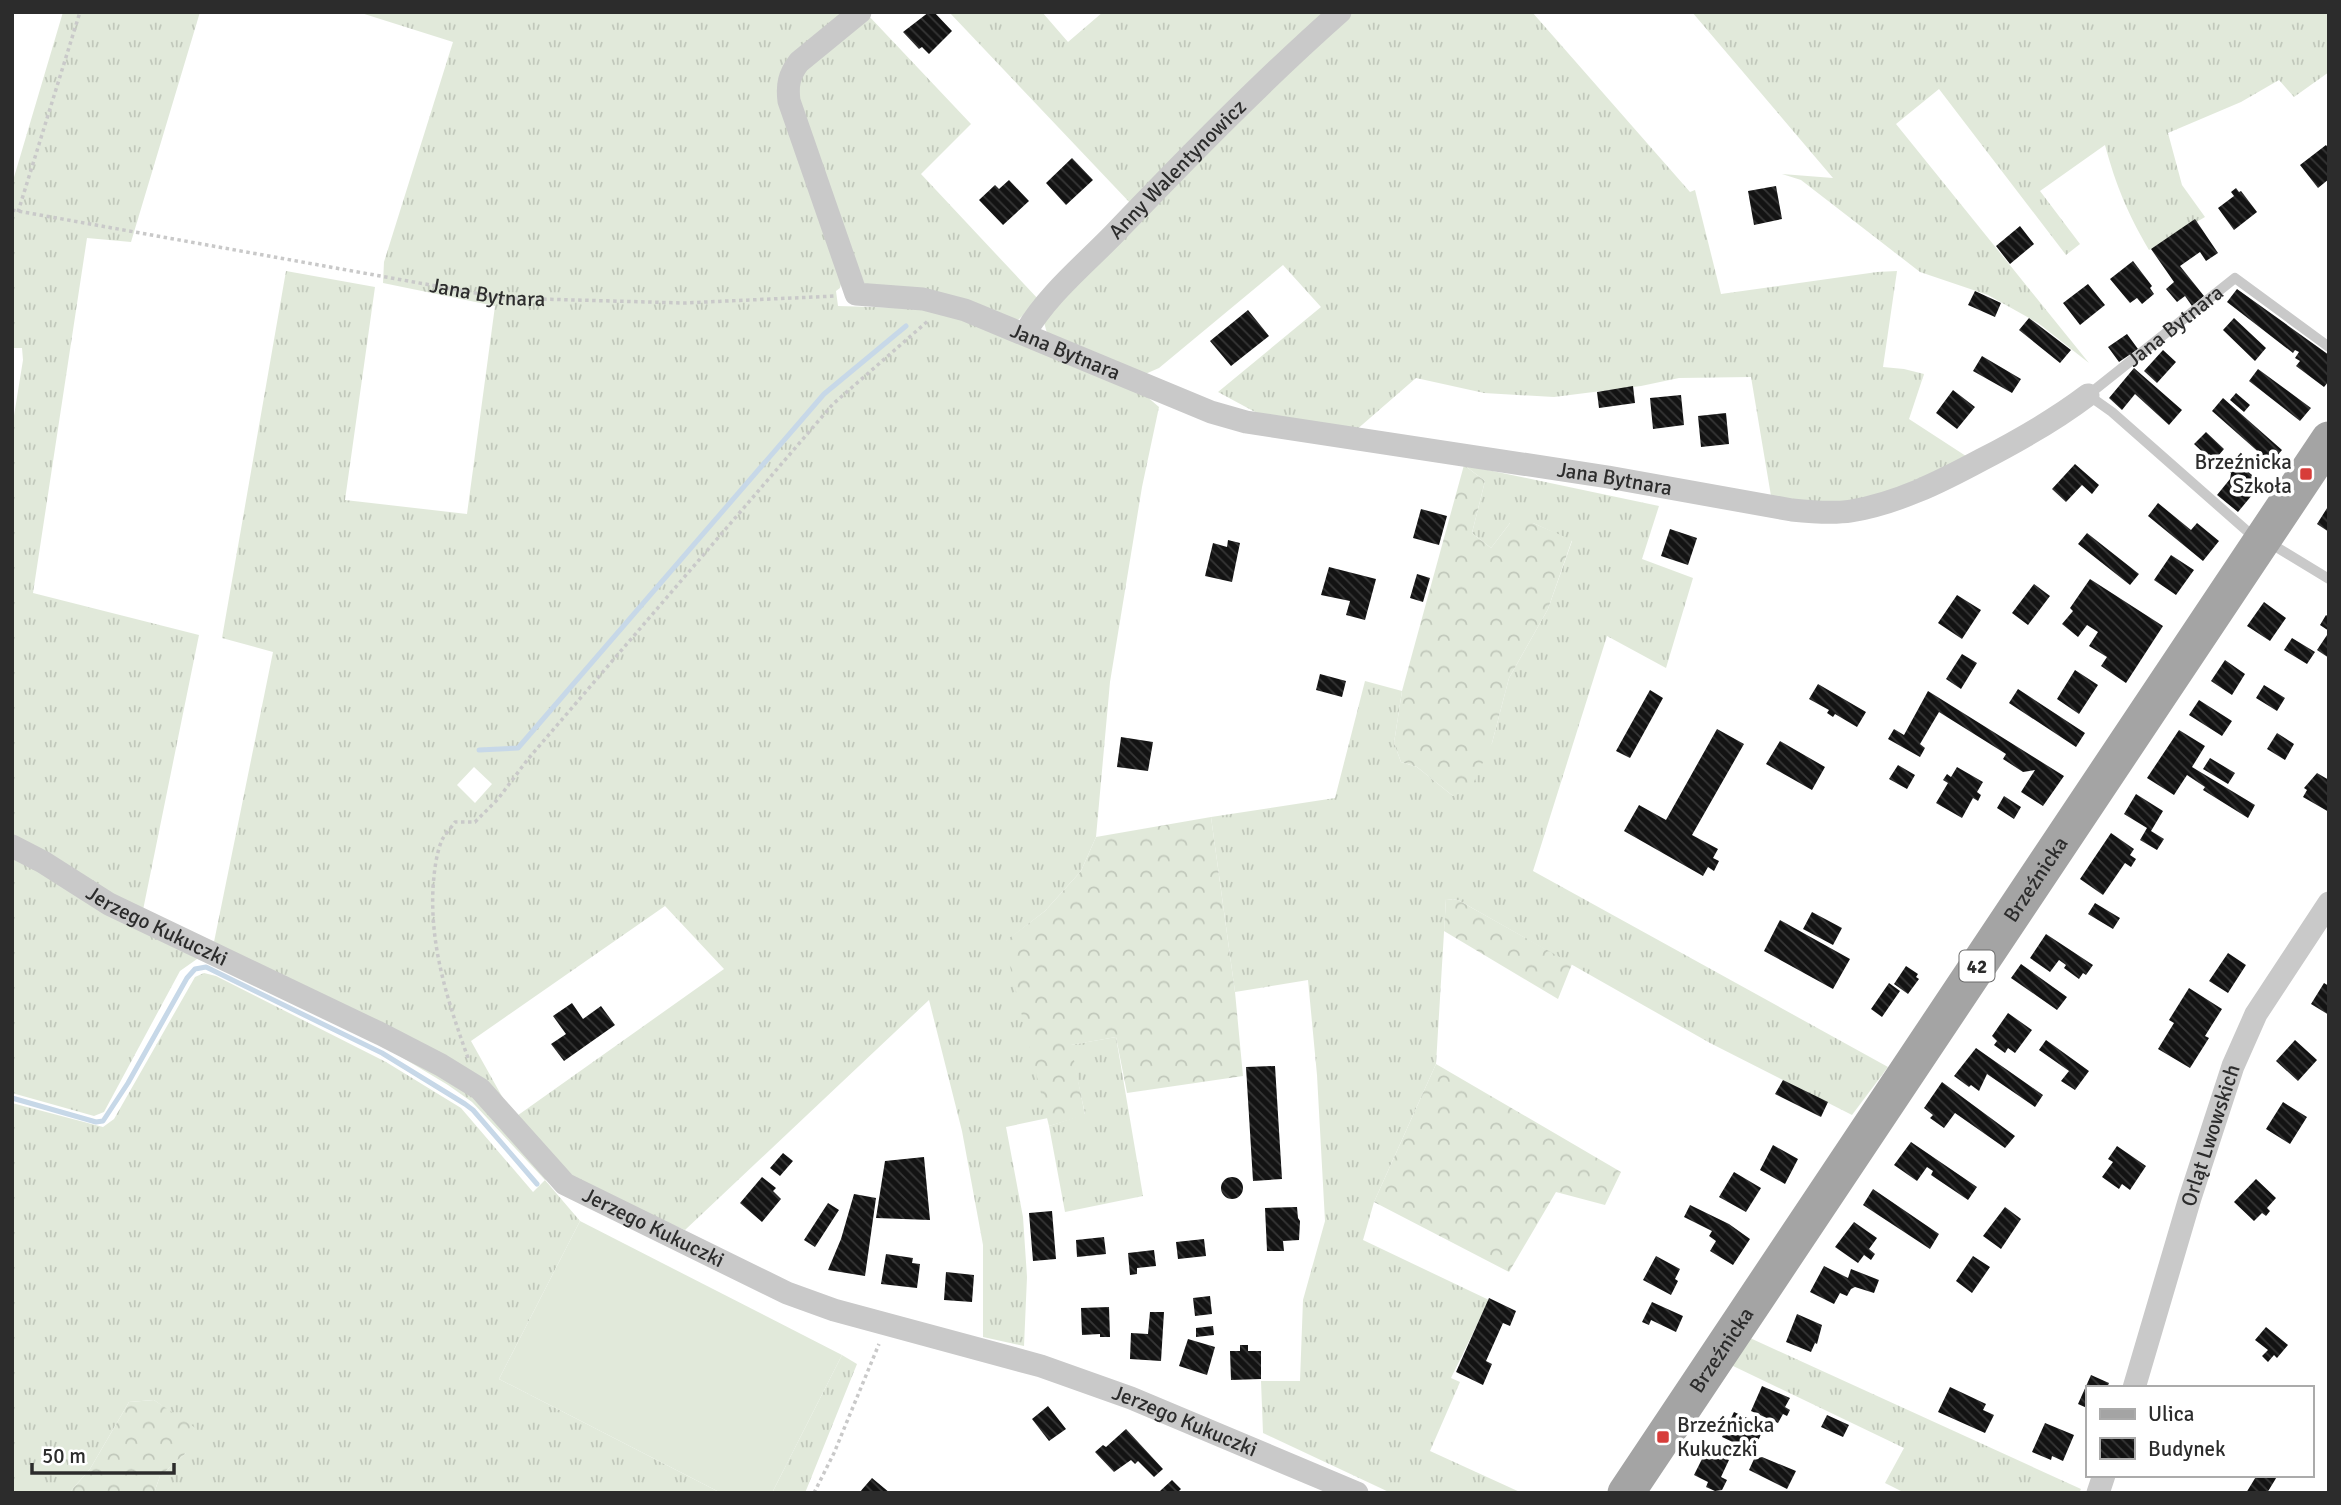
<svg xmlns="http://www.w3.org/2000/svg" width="2341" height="1505" font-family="Signika,sans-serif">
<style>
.grass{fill:url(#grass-tufts);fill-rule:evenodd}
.forest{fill:url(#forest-crowns)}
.garden{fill:#e1e9da}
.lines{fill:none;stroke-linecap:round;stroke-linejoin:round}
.stream{stroke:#c7d8e8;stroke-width:5}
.building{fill:url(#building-back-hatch)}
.path{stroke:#c9c9c9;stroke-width:3.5;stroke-dasharray:3.5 3.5;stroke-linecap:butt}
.service{stroke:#c9c9c9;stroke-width:10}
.minor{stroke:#c9c9c9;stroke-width:23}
.primary{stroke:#a4a4a4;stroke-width:37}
.poi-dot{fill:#d73d3a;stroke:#fff;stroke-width:2.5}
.labels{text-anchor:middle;stroke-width:7;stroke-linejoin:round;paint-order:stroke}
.shield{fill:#fff;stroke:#6b6b6b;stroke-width:2}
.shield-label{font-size:19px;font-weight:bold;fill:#2c2c2c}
.street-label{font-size:21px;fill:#2c2c2c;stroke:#fff}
.poi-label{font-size:21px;fill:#2c2c2c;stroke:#fff;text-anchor:end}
</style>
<defs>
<pattern id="grass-tufts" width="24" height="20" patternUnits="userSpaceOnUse" patternTransform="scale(1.75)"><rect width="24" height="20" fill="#e1e9da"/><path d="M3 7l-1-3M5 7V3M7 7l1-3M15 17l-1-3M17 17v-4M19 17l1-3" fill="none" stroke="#c1c8bb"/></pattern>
<pattern id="forest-crowns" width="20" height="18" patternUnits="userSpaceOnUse" patternTransform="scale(1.75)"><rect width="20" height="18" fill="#e1e9da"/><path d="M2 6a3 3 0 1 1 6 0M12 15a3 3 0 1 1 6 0" fill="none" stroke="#c1c8bb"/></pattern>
<pattern id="building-back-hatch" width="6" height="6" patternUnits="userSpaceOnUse" patternTransform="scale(1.75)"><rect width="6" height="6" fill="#131313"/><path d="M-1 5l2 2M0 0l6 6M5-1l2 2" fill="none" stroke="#363636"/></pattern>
</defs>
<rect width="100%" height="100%" fill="#fff"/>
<!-- grass -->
<path class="grass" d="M63,12H200L131,242L87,238L33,593L199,635L143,910L214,942L273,652L222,638L286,271L375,287L345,500L467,514L495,306L383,283L384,262L453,42L358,12H850L787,67L842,279L840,288L836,291L838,306L941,309L1138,389L1159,407L1142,487L1110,682L1096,837L1081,871L1045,911L1005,942L1048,1118L1006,1127L1023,1217L1027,1277L1024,1346L983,1337V1245L962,1131L929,1000L685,1230L637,1210L557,1171L545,1180L580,1221L499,1379L721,1493H154L160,1476L186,1453L172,1413L154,1400L129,1402L90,1469L69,1493H12V1103L103,1127L114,1119L195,977L204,973L216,976L386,1062L461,1108L533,1192L545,1180L472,1102L448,1085L388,1049L209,960L197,959L180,971L104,1112L94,1116L12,1093V428L23,360L22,348H12V184ZM474,767L492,784L475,803L457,785ZM665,906L724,969L514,1118L471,1041Z
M949,12H1042L1068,42L1103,12H1331L1132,205Z
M1351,12H1532L1690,192L1695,190L1721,294L1877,272L1897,271L1883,367L1904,369L1924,374L1909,419L1969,458L1869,500L1815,503L1771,496L1751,377L1679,378L1641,386L1554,397L1484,393L1416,378L1355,431L1268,419L1218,392L1321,307L1283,265L1159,368L1143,375L1047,333L1043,319L1327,32Z
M1692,12H2329V72L2294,97L2279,80L2241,102L2168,133L2182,185L2205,217L2149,250C2128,214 2116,186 2105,145L2040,191L2080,244L2066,255L1939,89L1896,124L2089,363L2038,323L1988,295L1920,272L1801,180L1782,174L1833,178Z
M867,14L971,124L921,174L1039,300L1018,320L865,285C845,237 788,117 800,69Z
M1464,465L1659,506L1642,559L1693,578L1666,668L1607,636L1533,871L1888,1067L1852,1115L1710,1043L1458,900L1446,899L1436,1064L1374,1202L1363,1240L1489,1300L1451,1378L1460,1382L1430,1451L1522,1493H1391L1263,1433L1261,1381H1300L1303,1300L1325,1221L1317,1075L1308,980L1235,992L1211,817L1335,798L1365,681L1402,691L1394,743L1401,762L1417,767L1453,796L1492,743L1509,678L1548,609L1572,541L1533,523H1510L1491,548L1472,533L1485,481Z
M1116,1037L1143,1196L1065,1212L1049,1126L1085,1114L1070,1045Z
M1750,1338L2081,1489L2079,1493H1905L1885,1483L1904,1448L1731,1365Z
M842,1355L857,1364L805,1493H772Z"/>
<!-- forest -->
<path class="forest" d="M1464,465L1485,481L1472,533L1491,548L1510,523H1533L1572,540L1548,609L1509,678L1492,743L1470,790L1453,796L1417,767L1401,762L1394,743L1402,691Z
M1211,817L1235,992L1243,1076L1127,1093L1116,1037L1071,1045L1085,1115L1049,1126L1004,942L1045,911L1081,871L1096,837Z
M1446,899L1458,900L1572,964L1558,999L1444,931Z
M1436,1064L1621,1172L1605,1205L1556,1192L1509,1272L1374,1202Z
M154,1400L197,1429L186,1453L160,1476L154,1493H69L90,1469L129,1402Z"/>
<!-- garden -->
<path class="garden" d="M580,1221L842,1355L772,1493H721L499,1379Z"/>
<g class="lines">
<!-- stream -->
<path class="stream" d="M479,750L518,748L824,394L906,326
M12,1098L96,1122L103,1121L128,1083L187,978L195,969L206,967L382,1053L465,1104L473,1110L537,1184"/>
</g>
<!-- building -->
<path class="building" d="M929,12H934L952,31L929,54L922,47L919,49L903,32Z
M2326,145L2329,149V179L2318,188L2300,165Z
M1072,158L1093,180L1066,205L1046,183Z
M1009,180L1029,201L1003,225L979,200L995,185L999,189Z
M1776,186L1782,219L1754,225L1748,191Z
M2236,188L2239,192L2241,191L2257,212L2234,230L2218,208L2234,196L2231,192Z
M2195,219L2218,253L2206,261L2200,252L2180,266L2204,296L2192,306L2185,296L2177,302L2166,289L2174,282L2151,249Z
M2020,226L2034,244L2010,264L1996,246Z
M2133,261L2152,286L2150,288L2154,294L2142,304L2137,298L2130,303L2110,279Z
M2088,284L2105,305L2080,325L2063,303Z
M2237,289L2329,355V381L2324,387L2296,366L2300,361L2295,358L2299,352L2295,350L2293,353L2227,302Z
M1975,291L2001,303L1995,317L1968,305Z
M1248,310L1269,336L1231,366L1210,341Z
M2029,318L2071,350L2060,363L2019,330Z
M2234,318L2266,348L2255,361L2223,330Z
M2127,334L2138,349L2119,362L2108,347Z
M2163,350L2176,362L2157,383L2144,371Z
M1982,356L2021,379L2012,393L1973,371Z
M2134,368L2182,410L2169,425L2135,394L2122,410L2109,398Z
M2258,369L2311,408L2300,421L2249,381Z
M1633,386L1635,403L1599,408L1597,392Z
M1953,390L1975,407L1957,429L1936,413Z
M2236,393L2250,405L2244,412L2230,400Z
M1681,395L1684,425L1653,429L1650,398Z
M2223,398L2282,450L2271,463L2212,411Z
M1726,413L1729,444L1701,447L1698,416Z
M2206,432L2224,449L2213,462L2194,444Z
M2232,459L2262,483L2238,512L2217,495L2230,479L2231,473L2225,468Z
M2075,464L2099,485L2092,494L2082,485L2066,502L2052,489Z
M2158,503L2191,530L2197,523L2219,541L2203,561L2148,516Z
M2329,505V532L2317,524Z
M1421,509L1447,516L1439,545L1413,538Z
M1670,529L1697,538L1688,565L1661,556Z
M2087,533L2139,574L2130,585L2078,544Z
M1228,540L1240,543L1232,582L1205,576L1213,543L1227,547Z
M2171,555L2194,570L2176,595L2154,580Z
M1329,567L1376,579L1365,620L1346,615L1350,601L1321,595Z
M1417,574L1430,578L1423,602L1410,598Z
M2090,579L2163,626L2126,683L2101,666L2107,657L2089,646L2098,632L2087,625L2078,637L2062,624L2073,611L2070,608Z
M2034,584L2050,596L2028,625L2012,613Z
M1957,595L1981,610L1962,639L1938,623Z
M2264,602L2286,618L2270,641L2247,626Z
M2326,615L2329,617V631L2320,625Z
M2329,632V658L2317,650Z
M2292,638L2315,652L2307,664L2284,650Z
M1962,654L1977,663L1961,689L1946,679Z
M2225,660L2245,674L2232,695L2211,681Z
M2075,670L2098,685L2079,714L2057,699Z
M1320,674L1346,681L1342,697L1316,690Z
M1818,684L1866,712L1857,727L1835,714L1833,717L1827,713L1829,710L1809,699Z
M2264,685L2285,698L2277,711L2256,698Z
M2018,689L2085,733L2076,747L2009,703Z
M1650,690L1663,698L1630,758L1616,751Z
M1928,691L2064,776L2043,806L2021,792L2035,770L2023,772L2003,759L2006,754L1939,712L1920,744L1925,748L1920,757L1888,739L1894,729L1904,735Z
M2199,700L2232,721L2222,736L2189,715Z
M1717,729L1744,744L1692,835L1718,849L1713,858L1719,861L1714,871L1708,867L1703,876L1624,831L1639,805L1666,820Z
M2179,730L2205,746L2192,767L2255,805L2248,818L2203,790L2205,787L2187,775L2174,795L2147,778Z
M2277,733L2294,744L2285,760L2267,749Z
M1121,737L1153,742L1148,771L1117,767Z
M1780,741L1825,767L1812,790L1766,764Z
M2210,758L2235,773L2228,784L2203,769Z
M1898,765L1915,775L1907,789L1889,779Z
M1957,767L1983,782L1977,792L1981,795L1978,801L1973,798L1962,818L1936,803L1948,783L1943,780L1947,774L1951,777Z
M2317,773L2329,780V812L2303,797L2307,790L2304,788Z
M2136,794L2163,811L2151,831L2164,839L2157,850L2140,840L2147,828L2124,814Z
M2004,796L2021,807L2014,819L1997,808Z
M2111,833L2134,849L2130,855L2136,859L2131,867L2125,863L2103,895L2080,879Z
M2095,903L2120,918L2113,929L2088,914Z
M1812,912L1842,928L1833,945L1803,929Z
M1780,920L1850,959L1833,989L1764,951Z
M2046,934L2093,965L2086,975L2083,973L2079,979L2064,968L2066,965L2059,960L2050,972L2030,958Z
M2228,953L2246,965L2228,993L2209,981Z
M2021,964L2067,997L2057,1010L2011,978Z
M1906,966L1918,974L1916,977L1919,979L1908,994L1894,984Z
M1889,983L1900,991L1882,1017L1871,1009Z
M2324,983L2329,986V1015L2311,1004Z
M2189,988L2222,1009L2205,1036L2209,1038L2190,1068L2158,1049L2174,1023L2169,1020Z
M572,1003L583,1019L601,1006L615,1025L564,1061L551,1044L566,1034L553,1016Z
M2008,1013L2032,1030L2015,1053L2008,1048L2005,1053L1994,1045L1997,1041L1992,1036Z
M2046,1040L2089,1071L2075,1090L2061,1081L2069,1071L2039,1050Z
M2295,1040L2317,1060L2298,1081L2276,1061Z
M1976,1048L2043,1095L2035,1107L1987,1074L1979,1091L1971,1085L1969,1087L1954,1076Z
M1275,1066L1282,1179L1253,1181L1246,1067Z
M1783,1080L1828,1102L1821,1117L1775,1094Z
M1942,1082L2015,1136L2005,1148L1955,1113L1944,1128L1930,1118L1933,1115L1924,1108Z
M2283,1102L2307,1117L2290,1144L2266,1129Z
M1911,1142L1977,1187L1968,1200L1931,1175L1933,1171L1927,1167L1917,1181L1894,1165Z
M1773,1145L1798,1159L1785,1184L1760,1170Z
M2117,1146L2146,1166L2130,1190L2122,1184L2119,1189L2102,1177L2113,1162L2108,1159Z
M783,1153L793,1161L780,1176L770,1168Z
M924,1157L930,1220L876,1218L885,1161Z
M1734,1172L1761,1188L1746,1212L1719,1197Z
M762,1177L776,1188L773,1191L781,1199L762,1222L740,1203Z
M1221 1188a11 11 0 1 1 22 0a11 11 0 1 1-22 0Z
M2256,1179L2276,1198L2267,1208L2270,1211L2266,1216L2262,1213L2254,1221L2234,1202Z
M1873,1189L1939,1234L1930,1249L1863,1205Z
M854,1194L876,1198L865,1276L828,1270L841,1239Z
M828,1203L839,1210L815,1247L804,1240Z
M1690,1205L1729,1224L1750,1239L1733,1265L1710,1251L1716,1241L1709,1236L1712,1231L1684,1217Z
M1297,1207L1298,1218L1300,1221L1299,1240L1283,1241L1284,1251H1267L1265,1208Z
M2005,1207L2021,1219L2001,1249L1983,1236Z
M1052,1211L1056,1259L1033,1261L1029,1213Z
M1854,1222L1877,1238L1869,1249L1875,1254L1871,1260L1864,1255L1858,1263L1835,1247Z
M1104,1237L1106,1254L1077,1257L1076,1240Z
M1204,1239L1206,1256L1178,1259L1176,1242Z
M1154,1250L1156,1266L1137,1268V1274L1130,1275L1128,1253Z
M886,1254L913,1258L912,1263L920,1264L917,1288L881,1284Z
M1656,1256L1680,1269L1675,1279L1678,1281L1671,1295L1643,1280Z
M1973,1256L1990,1267L1972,1293L1956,1281Z
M1824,1266L1848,1278L1851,1269L1879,1280L1874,1293L1855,1287L1851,1289L1847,1296L1840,1293L1834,1304L1810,1292Z
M946,1272L974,1275L972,1302L944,1300Z
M1210,1296L1212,1314L1195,1316L1193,1298Z
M1489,1298L1516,1311L1510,1326L1503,1323L1486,1361L1492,1364L1483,1385L1456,1372Z
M1652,1302L1683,1316L1676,1332L1651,1320L1649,1325L1642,1322Z
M1109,1307L1110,1337H1100V1334L1082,1335L1081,1308Z
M1150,1312H1164L1161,1361L1130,1359L1131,1333L1148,1334Z
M1797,1314L1822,1325L1817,1344L1815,1343L1811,1352L1786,1342Z
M1213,1326L1214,1335L1196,1337V1328Z
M2266,1327L2288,1345L2277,1358L2274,1355L2268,1362L2262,1356L2268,1350L2255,1340Z
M1188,1339L1215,1347L1207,1375L1179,1366Z
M1240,1345H1248V1351H1261V1379L1231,1380L1230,1351H1240Z
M2091,1375L2109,1383L2107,1388H2087V1408L2078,1404Z
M1762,1386L1790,1398L1785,1407L1790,1410L1787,1416L1783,1414L1778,1423L1751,1411Z
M1950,1387L1986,1404L1983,1410L1994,1415L1985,1433L1938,1412Z
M1048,1406L1066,1429L1049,1441L1032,1419Z
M1734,1412L1765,1426L1756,1445L1751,1442L1748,1449L1722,1437Z
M1827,1415L1849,1425L1843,1437L1821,1427Z
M2045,1423L2074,1435L2063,1461L2052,1456L2051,1460L2032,1452Z
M1126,1429L1163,1469L1154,1477L1138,1461L1135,1464L1131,1460L1114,1472L1095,1452L1103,1445L1106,1447Z
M1707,1449L1729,1460L1721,1477L1727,1480L1722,1490L1715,1491L1706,1487L1708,1482L1694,1475Z
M1762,1457L1796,1471L1787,1489L1749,1470L1754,1459Z
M2257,1475H2278L2267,1493H2246Z
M872,1478L890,1493H859Z
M1172,1480L1181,1489L1177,1493H1162L1160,1491Z"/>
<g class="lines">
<!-- path -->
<g class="path">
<path id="s1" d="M12,210L503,298L684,303L836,296"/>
<path d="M18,212L80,12"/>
<path d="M468,1058C448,1002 430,948 433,888C434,873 436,854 442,840C445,834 451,828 455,822H475L498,799L528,759L833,404L929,320"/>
<path d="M814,1493L834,1453L879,1344"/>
</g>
<!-- service -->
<g class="service">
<path id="s2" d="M2255,538L2112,412L2088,395L2235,278L2329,347"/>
<path d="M2268,542L2329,579"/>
</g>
<!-- minor -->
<g class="minor">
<path id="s3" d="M860,12L799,62C789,75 787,85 789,101L856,294L923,299L965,310L1211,412L1246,422L1608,477L1792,510C1811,512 1832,514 1851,511C1898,503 1940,482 1981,460C2018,441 2055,420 2088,395"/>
<path id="s4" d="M1025,333C1048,294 1083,266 1114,234C1187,158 1261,82 1340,12"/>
<path id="s5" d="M12,846L43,862L109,904L381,1034L441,1065L480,1089L565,1184L787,1293L834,1310L1041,1366L1131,1398L1357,1493"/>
<path id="s6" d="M2134,1388L2190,1198L2233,1066L2256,1014L2329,903"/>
<path d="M2098,1493L2104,1475"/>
</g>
<!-- primary -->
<path class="primary" id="s7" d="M1626,1493L2329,440"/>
</g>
<!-- markers -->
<g class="poi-dot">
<rect x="2299" y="467" width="14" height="14" rx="3.5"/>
<rect x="1656" y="1430" width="14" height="14" rx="3.5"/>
</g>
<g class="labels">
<!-- shield labels -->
<rect class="shield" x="1959.5" y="950.5" width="35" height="31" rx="5"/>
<g class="shield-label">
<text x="1977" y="973">42</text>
</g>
<!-- street labels -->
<g class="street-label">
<text dy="7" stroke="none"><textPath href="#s4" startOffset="224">Anny Walentynowicz</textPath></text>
<text dy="7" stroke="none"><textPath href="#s1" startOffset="483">Jana Bytnara</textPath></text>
<text dy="7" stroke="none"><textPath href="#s2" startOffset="331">Jana Bytnara</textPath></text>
<text dy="7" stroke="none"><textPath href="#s3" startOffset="544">Jana Bytnara</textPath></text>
<text dy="7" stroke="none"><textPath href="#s3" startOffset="1111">Jana Bytnara</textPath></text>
<text dy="7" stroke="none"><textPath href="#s7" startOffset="738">Brzeźnicka</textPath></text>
<text dy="7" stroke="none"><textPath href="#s5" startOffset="166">Jerzego Kukuczki</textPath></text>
<text dy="7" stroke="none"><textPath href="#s6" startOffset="264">Orląt Lwowskich</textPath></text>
<text dy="7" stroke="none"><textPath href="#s5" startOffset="754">Jerzego Kukuczki</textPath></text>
<text dy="7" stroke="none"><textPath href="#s7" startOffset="172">Brzeźnicka</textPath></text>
<text dy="7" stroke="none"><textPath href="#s5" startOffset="1321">Jerzego Kukuczki</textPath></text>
</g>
<!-- poi labels -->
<g class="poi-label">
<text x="2292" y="469">Brzeźnicka<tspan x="2292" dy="24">Szkoła</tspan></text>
<text x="1677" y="1432" text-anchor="start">Brzeźnicka<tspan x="1677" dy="24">Kukuczki</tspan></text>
</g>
</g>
<!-- border -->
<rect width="2341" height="1505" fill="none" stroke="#2c2c2c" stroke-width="28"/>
<!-- legend -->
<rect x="2086" y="1386" width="228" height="91" fill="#ffffff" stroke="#ababab" stroke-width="2"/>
<rect x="2100" y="1409" width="35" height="10" fill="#a4a4a4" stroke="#ababab" stroke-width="2"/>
<text x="2148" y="1421" font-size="21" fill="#2c2c2c">Ulica</text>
<rect x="2100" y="1438" width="35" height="21" fill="url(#building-back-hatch)" stroke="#ababab" stroke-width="2"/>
<text x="2148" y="1456" font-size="21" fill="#2c2c2c">Budynek</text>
<!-- scale -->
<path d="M32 1463v10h142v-10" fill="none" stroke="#2c2c2c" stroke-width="3.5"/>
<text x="42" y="1463" font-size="21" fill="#2c2c2c" stroke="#ffffff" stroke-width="5" paint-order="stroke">50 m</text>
</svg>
